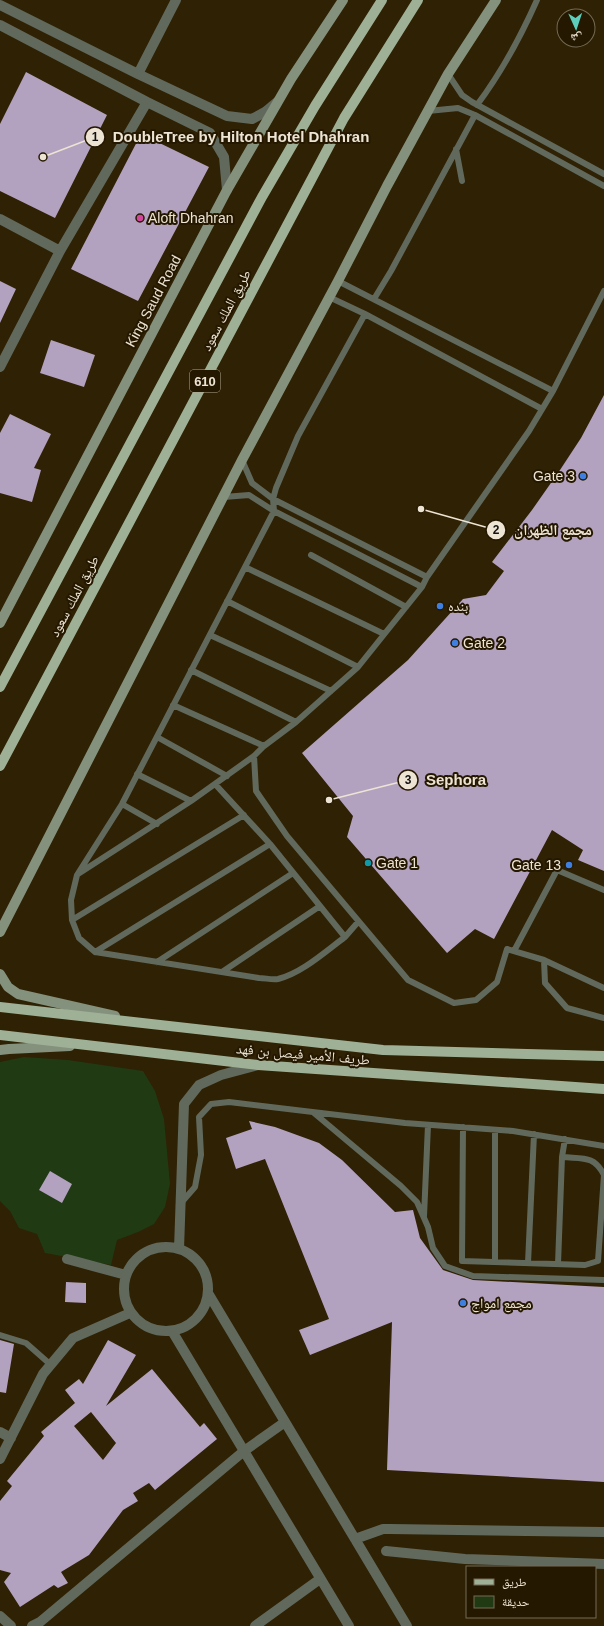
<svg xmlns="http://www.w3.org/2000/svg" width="604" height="1626" font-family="Arial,'Noto Naskh Arabic',sans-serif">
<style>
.green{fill:#203a13}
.building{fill:#b3a1c0;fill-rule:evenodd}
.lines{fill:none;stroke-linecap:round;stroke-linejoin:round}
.lane{stroke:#61695d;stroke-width:6}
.street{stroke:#61695d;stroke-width:10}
.secondary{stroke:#84917d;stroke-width:10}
.primary{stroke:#9eb096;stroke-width:10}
.hotel-dot{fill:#d1479c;stroke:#251800;stroke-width:1.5}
.shop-dot{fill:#3f7fe0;stroke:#251800;stroke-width:1.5}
.culture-dot{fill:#0f9aa8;stroke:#251800;stroke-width:1.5}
.labels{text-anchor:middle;stroke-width:4;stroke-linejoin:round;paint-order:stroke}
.shield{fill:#251800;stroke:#b1a794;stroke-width:1}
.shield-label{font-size:13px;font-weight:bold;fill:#ede4d3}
.poi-label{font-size:14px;fill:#ede4d3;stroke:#251800;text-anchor:start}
.street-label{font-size:14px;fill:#ede4d3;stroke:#251800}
.leader{fill:none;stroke:#ede4d3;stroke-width:1.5}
.callout-dot{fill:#ede4d3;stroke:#251800;stroke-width:1.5}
.mark-label{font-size:12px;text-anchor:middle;font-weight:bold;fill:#111}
.callout-label{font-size:15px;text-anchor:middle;font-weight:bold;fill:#ede4d3;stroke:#251800;stroke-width:4;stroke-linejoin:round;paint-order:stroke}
</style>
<rect width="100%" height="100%" fill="#2f2103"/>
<!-- green -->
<path class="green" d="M24,1057L68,1060L143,1071L155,1091L164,1119L170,1184L165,1207L154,1224L138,1232L117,1240L111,1265L45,1253L37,1234L19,1228L10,1211L0,1201V1062Z"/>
<!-- building -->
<path class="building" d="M26,72L107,115L55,218L0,191V124Z
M141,134L209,167L138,301L71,269Z
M0,281L16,289L0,323Z
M51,340L95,355L84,387L40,373Z
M604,395V871L578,860L583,850L552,830L494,939L475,929L447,953L347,837L353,816L302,753L408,660L463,599L486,595L504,571L492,562L532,510L560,470L581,438Z
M10,414L51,434L34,468L41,470L32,502L0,493V433Z
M249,1121L275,1127L319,1143L342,1160L395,1212L413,1210L420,1238L443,1270L473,1280L604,1287V1482L387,1470L392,1322L310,1355L299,1330L329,1319L265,1159L236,1169L226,1138L252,1129Z
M50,1171L72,1184L62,1203L39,1190Z
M66,1282L86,1283V1303L65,1302Z
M0,1340L14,1344L6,1393L0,1392Z
M108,1340L136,1355L106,1406L152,1369L200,1427L204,1423L217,1439L155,1490L149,1483L133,1493L138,1501L123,1510L89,1555L61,1572L68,1583L58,1588L54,1585L20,1607L4,1582L11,1573L0,1570V1501L12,1486L7,1481L44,1436L41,1432L75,1403L65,1390L79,1379L83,1384ZM91,1412L116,1443L103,1460L74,1426Z"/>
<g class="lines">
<!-- lane -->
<path class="lane" d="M448,74L462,95L472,102L604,174
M477,105C501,73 521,36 537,0
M428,111L458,108L475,115L604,186
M456,149L462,181
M338,281L553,391
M329,297L365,314L542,409
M374,299L391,271L475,115
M242,460L252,483L273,499L427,577
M224,497L249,495L274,511L422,587
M311,555L406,607
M245,567L384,634
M227,601L358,667
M210,635L331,691
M191,670L296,722
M173,705L264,746
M157,737L227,776
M254,756L256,791L287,836L408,980L454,1003L476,1000L497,982L507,949L544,960L604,988
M137,774L191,801
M215,784L270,844L345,937C326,951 302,973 278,979C272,980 265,978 259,978L95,952L79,938L72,920L71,900L77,875L122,804L274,511L273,499L276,488L298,436L365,314
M122,804L157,824
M78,874L191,801L254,756L264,746L296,722L358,667L422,587L427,577L529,431L553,391L604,291
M72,920L244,815
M345,937L358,922
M514,951L557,870L604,890
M95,952L270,844
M544,960L545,983L567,1008L604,1018
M157,962L293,873
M222,972L320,906
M314,1113L401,1186L417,1202L428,1227L433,1248L445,1266L473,1276L604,1280
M463,1127L462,1261L585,1265L598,1261L604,1175
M495,1130V1262
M565,1139L562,1157C583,1159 594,1155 604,1175
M181,1203L195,1187L201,1155L199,1117L211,1104L229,1102L405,1123L513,1131L604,1146
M424,1216L428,1125
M528,1263L534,1134
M558,1264L562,1157
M0,1335L26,1343L51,1365"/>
<!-- street -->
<path class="street" d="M0,5L138,74L227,116L252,119L265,112L277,102
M0,25L147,102L210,133L224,157L227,190
M138,74L176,0
M0,219L60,251
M0,367L60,251L147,102
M124 1289a42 42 0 1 1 84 0a42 42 0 1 1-84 0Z
M179,1249L184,1104L199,1085L221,1075L258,1065
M67,1259L126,1275
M208,1293L407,1626
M172,1331L349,1626
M0,1432L11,1438
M0,1459L43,1374L73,1338L130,1313
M355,1539L383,1529H390L604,1532
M386,1551L465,1559L604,1564
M0,1616L11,1626
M32,1626L40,1622L244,1451L285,1422
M255,1626L320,1579"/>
<!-- secondary -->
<path class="secondary" d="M0,623L227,190L291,79L343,0
M0,932L242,460L338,281L387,186L448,74L496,0
M0,974L8,987L18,994L115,1016
M0,1050L9,1049L70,1046"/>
<!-- primary -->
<path class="primary" d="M0,687L262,197L315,106L382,0
M0,766L344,118L418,0
M0,1007L383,1050L604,1056
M0,1035L258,1065L604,1089"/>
</g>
<!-- markers -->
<circle class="hotel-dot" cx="140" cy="218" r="4"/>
<g class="shop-dot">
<circle cx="583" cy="476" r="4"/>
<circle cx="440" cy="606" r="4"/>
<circle cx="455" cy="643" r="4"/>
<circle cx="569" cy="865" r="4"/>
<circle cx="463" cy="1303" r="4"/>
</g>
<circle class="culture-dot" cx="368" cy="863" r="4"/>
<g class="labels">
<!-- shield labels -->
<rect class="shield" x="190" y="370" width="30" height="22" rx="3"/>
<g class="shield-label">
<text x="205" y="386">610</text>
</g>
<!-- poi labels -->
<g class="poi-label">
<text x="148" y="223">Aloft Dhahran</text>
<text x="575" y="481" text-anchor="end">Gate 3</text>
<text x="448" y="611">بنده</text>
<text x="463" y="648">Gate 2</text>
<text x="376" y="868">Gate 1</text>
<text x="561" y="870" text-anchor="end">Gate 13</text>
<text x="471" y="1308">مجمع امواج</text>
</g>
<!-- street labels -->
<g class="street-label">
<text transform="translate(153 301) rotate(-62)" y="5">King Saud Road</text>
<text transform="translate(226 310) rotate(-62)" y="5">طريق الملك سعود</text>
<text transform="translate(74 596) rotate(-62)" y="5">طريق الملك سعود</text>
<text transform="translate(303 1054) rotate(5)" y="5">طريف الأمير فيصل بن فهد</text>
</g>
</g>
<!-- callouts -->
<path class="leader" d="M43 157L95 137M421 509L496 530M329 800L408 780"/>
<g class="callout-dot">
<circle cx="43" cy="157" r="4"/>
<circle cx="421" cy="509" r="4"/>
<circle cx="329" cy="800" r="4"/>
<circle cx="95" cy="137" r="10"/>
<circle cx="496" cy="530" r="10"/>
<circle cx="408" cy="780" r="10"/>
</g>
<g class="mark-label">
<text x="95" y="141">1</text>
<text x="496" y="534">2</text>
<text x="408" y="784">3</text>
</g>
<g class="callout-label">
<text x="241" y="142">DoubleTree by Hilton Hotel Dhahran</text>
<text x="553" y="535">مجمع الظهران</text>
<text x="456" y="785">Sephora</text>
</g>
<!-- legend -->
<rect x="466" y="1566" width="130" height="52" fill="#251800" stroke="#756a54"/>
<rect x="474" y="1579" width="20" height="6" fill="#9eb096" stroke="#756a54"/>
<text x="502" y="1586" font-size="12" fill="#ede4d3">طريق</text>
<rect x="474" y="1596" width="20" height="12" fill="#203a13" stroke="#756a54"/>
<text x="502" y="1606" font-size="12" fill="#ede4d3">حديقة</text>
<!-- north arrow -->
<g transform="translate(576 28) rotate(177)"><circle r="19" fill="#251800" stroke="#756a54"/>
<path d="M0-3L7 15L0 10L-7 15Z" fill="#5ccebb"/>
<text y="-6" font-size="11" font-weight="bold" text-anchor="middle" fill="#ede4d3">ش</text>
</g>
</svg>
